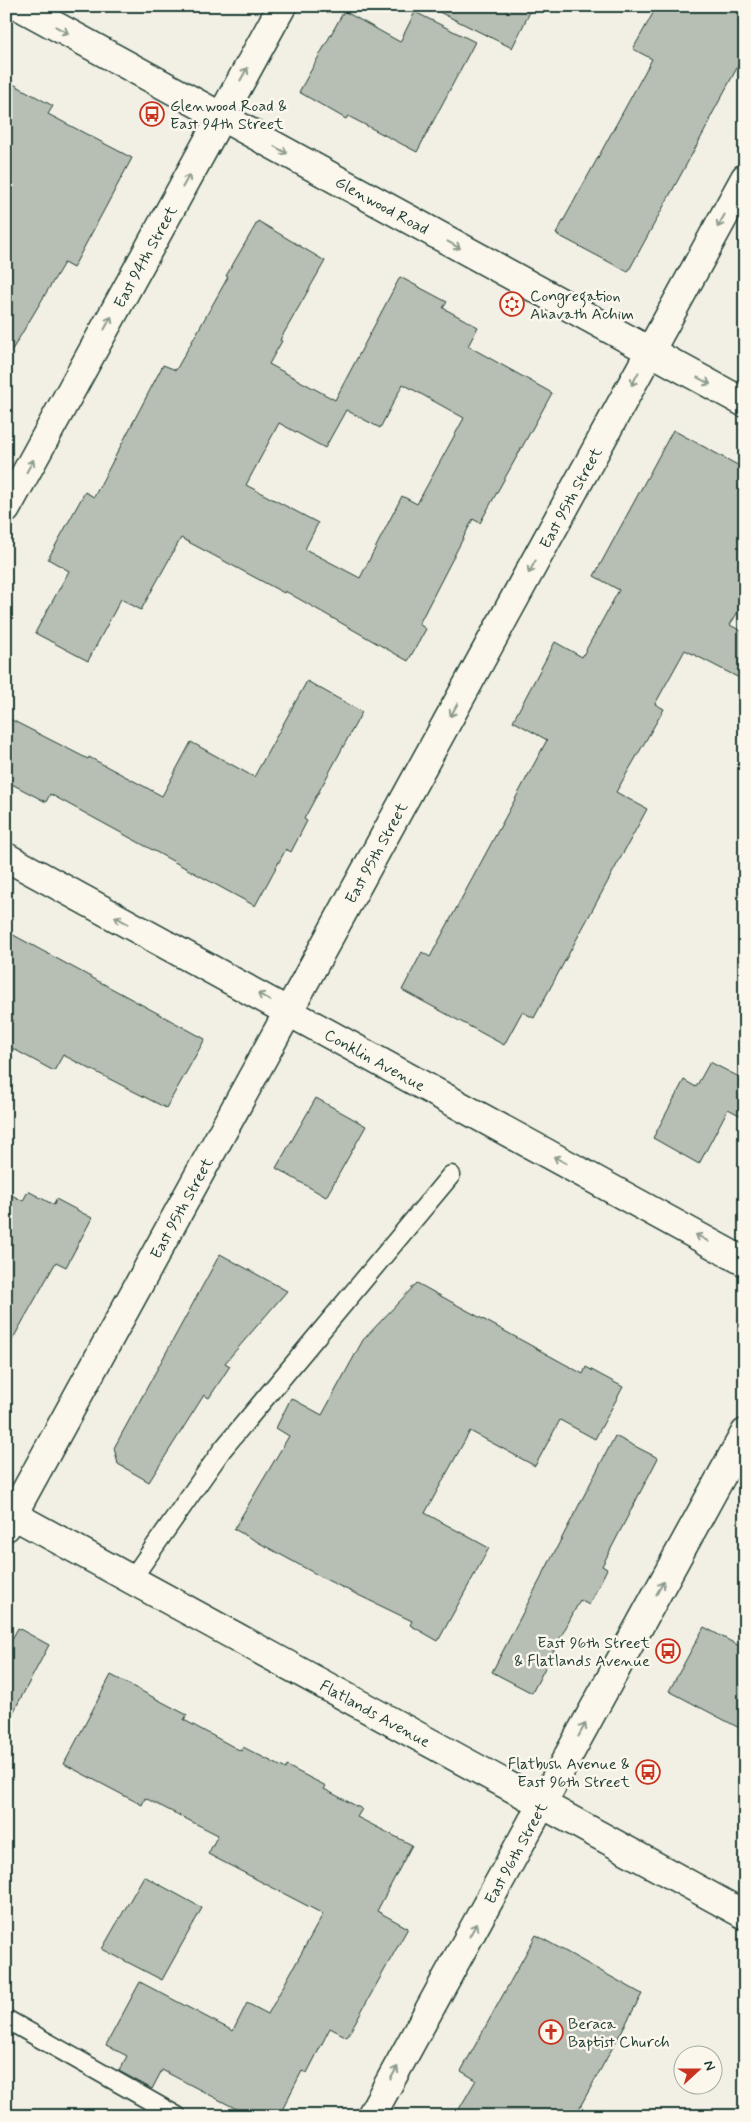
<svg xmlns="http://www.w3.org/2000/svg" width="751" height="2122" font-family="Mynerve,sans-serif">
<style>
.building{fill:#b7beb3;stroke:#1f3d34;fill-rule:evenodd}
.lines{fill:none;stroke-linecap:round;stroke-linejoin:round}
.service-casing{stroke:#1f3d34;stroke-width:21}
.minor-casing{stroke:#1f3d34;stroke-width:31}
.secondary-casing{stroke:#1f3d34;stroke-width:31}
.service{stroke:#fbf7ec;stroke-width:18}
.minor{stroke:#fbf7ec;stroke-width:28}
.secondary{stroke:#fbf7ec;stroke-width:28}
.oneway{stroke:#8d9a90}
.labels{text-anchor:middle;stroke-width:5;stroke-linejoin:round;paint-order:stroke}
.poi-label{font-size:16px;fill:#1f3d34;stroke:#fbf7ec;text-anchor:start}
.street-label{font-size:16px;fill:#1f3d34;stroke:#fbf7ec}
</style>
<rect width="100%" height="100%" fill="#f2f0e5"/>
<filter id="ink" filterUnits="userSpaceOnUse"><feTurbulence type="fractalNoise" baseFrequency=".02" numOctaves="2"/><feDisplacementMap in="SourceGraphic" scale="10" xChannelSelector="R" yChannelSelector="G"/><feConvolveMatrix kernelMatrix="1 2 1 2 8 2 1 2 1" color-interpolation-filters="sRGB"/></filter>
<g filter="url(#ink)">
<!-- building -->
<path class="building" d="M427,6H533L512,48Z
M657,6H745V53L709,120L710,121L628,272L556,234L652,59L633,49Z
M344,11L400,42L415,12L475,42L417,152L348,116L346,119L299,92Z
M6,80L53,106L48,114L132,158L73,268L64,263L6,360Z
M258,221L325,261L280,340L282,341L269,364L335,400L400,277L447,302L443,308L478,327L468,346L552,393L480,523L473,519L419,624L426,629L408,661L285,591L284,593L181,538L141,610L121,599L88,661L35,633L69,571L48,559L85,492L94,497L163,365L176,370L228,277L226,276ZM403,384L464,418L417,504L402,496L360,578L305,549L318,523L246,485L279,423L325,448L346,410L380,428Z
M673,430L745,469V600L730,625L745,633V681L685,650L655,704L664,709L616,792L647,809L534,1018L522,1012L504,1045L402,990L422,952L430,957L547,740L513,721L555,642L582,657L619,590L594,576Z
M307,681L362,712L304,819L307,821L291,852L286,849L255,906L50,794L46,802L6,781V717L88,759L89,757L162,796L191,742L254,777Z
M6,931L205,1039L166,1108L63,1055L54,1071L6,1045Z
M710,1062L745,1080V1118L728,1109L699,1164L653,1138L684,1080L696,1087Z
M316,1098L366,1126L326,1197L276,1168Z
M28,1191L54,1205L56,1199L92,1218L66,1267L56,1262L6,1351V1192L23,1201Z
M220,1254L287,1291L225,1363L230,1366L209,1398L204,1395L149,1482L118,1464L114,1448Z
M417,1283L583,1374L586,1367L623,1387L595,1439L560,1420L535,1466L470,1431L425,1513L489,1548L438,1641L410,1625L412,1621L325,1579L234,1529L289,1436L276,1428L291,1398L322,1415L363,1340Z
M615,1436L658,1458L602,1566L607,1569L589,1605L580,1600L532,1693L492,1672Z
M704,1627L745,1649V1731L669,1691Z
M18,1628L49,1645L6,1726V1650Z
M111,1675L187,1715L184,1720L241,1751L243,1747L286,1769L287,1766L326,1786L324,1789L362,1809L357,1817L412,1845L377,1911L408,1928L347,2037L330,2028L307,2073L302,2071L280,2114L270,2109L266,2116H250L162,2070L152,2089L119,2071L127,2056L106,2045L140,1982L233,2031L247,2003L268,2014L323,1914L208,1854L218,1835L145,1798L142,1805L64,1764Z
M144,1876L202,1908L162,1980L102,1949Z
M536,1935L642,1994L575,2116H455L476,2080L461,2071Z"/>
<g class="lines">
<!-- service casing -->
<g class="service-casing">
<path id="service" d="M131,1580L222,1450L451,1175
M6,2019L177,2116"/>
</g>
<!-- minor casing -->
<g class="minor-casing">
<g id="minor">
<path id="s1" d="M19,6L745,403"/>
<path id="s2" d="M6,509L282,6"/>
<path id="s3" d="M6,857L745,1262"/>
<path id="s4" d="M6,1527L745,178"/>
<path id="s5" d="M371,2116L745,1433"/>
</g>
</g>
<!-- secondary casing -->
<g class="secondary-casing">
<g id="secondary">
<path id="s6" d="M6,1511L745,1915"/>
</g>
</g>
<!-- service -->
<use href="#service" class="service"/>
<!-- minor -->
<use href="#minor" class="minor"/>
<!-- secondary -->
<use href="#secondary" class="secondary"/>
</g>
<!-- one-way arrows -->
<defs><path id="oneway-shaft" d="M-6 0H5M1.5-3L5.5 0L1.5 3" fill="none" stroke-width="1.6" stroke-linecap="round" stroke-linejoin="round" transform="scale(1.25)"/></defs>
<g class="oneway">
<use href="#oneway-shaft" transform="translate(62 30) rotate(29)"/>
<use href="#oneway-shaft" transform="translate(244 74) rotate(-61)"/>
<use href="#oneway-shaft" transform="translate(281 150) rotate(29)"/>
<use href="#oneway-shaft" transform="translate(186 181) rotate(-61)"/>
<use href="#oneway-shaft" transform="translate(721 221) rotate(119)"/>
<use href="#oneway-shaft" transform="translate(454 245) rotate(29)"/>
<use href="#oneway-shaft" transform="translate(108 323) rotate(-61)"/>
<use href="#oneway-shaft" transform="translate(635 379) rotate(118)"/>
<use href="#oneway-shaft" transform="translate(704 381) rotate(28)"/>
<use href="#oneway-shaft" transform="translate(30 466) rotate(-61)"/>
<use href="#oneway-shaft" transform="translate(532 567) rotate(119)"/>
<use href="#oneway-shaft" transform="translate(454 710) rotate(119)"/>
<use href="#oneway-shaft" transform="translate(121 920) rotate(-151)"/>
<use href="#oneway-shaft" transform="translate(264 997) rotate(-151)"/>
<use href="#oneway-shaft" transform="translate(560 1160) rotate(-151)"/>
<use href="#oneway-shaft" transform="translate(702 1238) rotate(-151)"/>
<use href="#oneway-shaft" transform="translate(660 1588) rotate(-61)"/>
<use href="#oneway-shaft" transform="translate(582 1730) rotate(-61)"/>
<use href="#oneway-shaft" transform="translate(473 1930) rotate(-61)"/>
<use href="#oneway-shaft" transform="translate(394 2073) rotate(-61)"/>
</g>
</g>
<!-- icons -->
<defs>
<g id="bus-ring" transform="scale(1.25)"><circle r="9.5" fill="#fbf7ec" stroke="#c8321e" stroke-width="1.5"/><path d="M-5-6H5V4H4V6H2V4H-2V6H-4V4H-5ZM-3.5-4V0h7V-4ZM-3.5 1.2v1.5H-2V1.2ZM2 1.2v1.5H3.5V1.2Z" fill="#c8321e"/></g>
<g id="synagogue-ring" transform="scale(1.25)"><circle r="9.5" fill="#fbf7ec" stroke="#c8321e" stroke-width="1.5"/><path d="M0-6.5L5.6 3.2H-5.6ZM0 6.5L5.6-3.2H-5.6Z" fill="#c8321e"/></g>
<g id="church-ring" transform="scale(1.25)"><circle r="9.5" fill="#fbf7ec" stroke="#c8321e" stroke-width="1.5"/><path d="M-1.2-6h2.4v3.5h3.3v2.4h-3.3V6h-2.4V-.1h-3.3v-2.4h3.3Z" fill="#c8321e"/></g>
</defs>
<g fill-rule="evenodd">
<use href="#bus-ring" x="152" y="114"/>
<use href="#synagogue-ring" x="512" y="304"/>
<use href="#bus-ring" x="668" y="1651"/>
<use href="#bus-ring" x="648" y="1772"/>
<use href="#church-ring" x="551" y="2032"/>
</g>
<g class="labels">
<!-- poi labels -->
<g class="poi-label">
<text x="170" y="111">Glenwood Road &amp;<tspan x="170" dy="18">East 94th Street</tspan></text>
<text x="530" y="301">Congregation<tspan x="530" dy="18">Ahavath Achim</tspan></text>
<text x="650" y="1648" text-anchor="end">East 96th Street<tspan x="650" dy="18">&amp; Flatlands Avenue</tspan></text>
<text x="630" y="1769" text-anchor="end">Flatbush Avenue &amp;<tspan x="630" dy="18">East 96th Street</tspan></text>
<text x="568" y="2029">Beraca<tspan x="568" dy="18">Baptist Church</tspan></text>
</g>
<!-- street labels -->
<g class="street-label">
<text dy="6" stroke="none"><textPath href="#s1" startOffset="414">Glenwood Road</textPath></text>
<text dy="6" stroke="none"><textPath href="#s2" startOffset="288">East 94th Street</textPath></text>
<text dy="6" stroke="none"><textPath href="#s4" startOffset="1174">East 95th Street</textPath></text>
<text dy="6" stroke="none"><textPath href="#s4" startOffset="769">East 95th Street</textPath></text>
<text dy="6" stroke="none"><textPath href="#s3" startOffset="421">Conklin Avenue</textPath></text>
<text dy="6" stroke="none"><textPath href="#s4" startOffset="364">East 95th Street</textPath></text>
<text dy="6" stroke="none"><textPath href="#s6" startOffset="421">Flatlands Avenue</textPath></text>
<text dy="6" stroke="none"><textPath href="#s5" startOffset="300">East 96th Street</textPath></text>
</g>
</g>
<!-- margin -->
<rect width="751" height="2122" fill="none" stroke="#fbf7ec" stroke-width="25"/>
<rect x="12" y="12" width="726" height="2097" fill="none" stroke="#1f3d34" stroke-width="2" filter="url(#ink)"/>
<!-- north arrow -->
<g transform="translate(698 2070) rotate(69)"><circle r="24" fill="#fbf7ec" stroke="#a3ada2"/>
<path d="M0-4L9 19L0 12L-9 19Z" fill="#c8321e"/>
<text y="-8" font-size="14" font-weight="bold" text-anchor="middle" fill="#1f3d34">N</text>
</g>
</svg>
